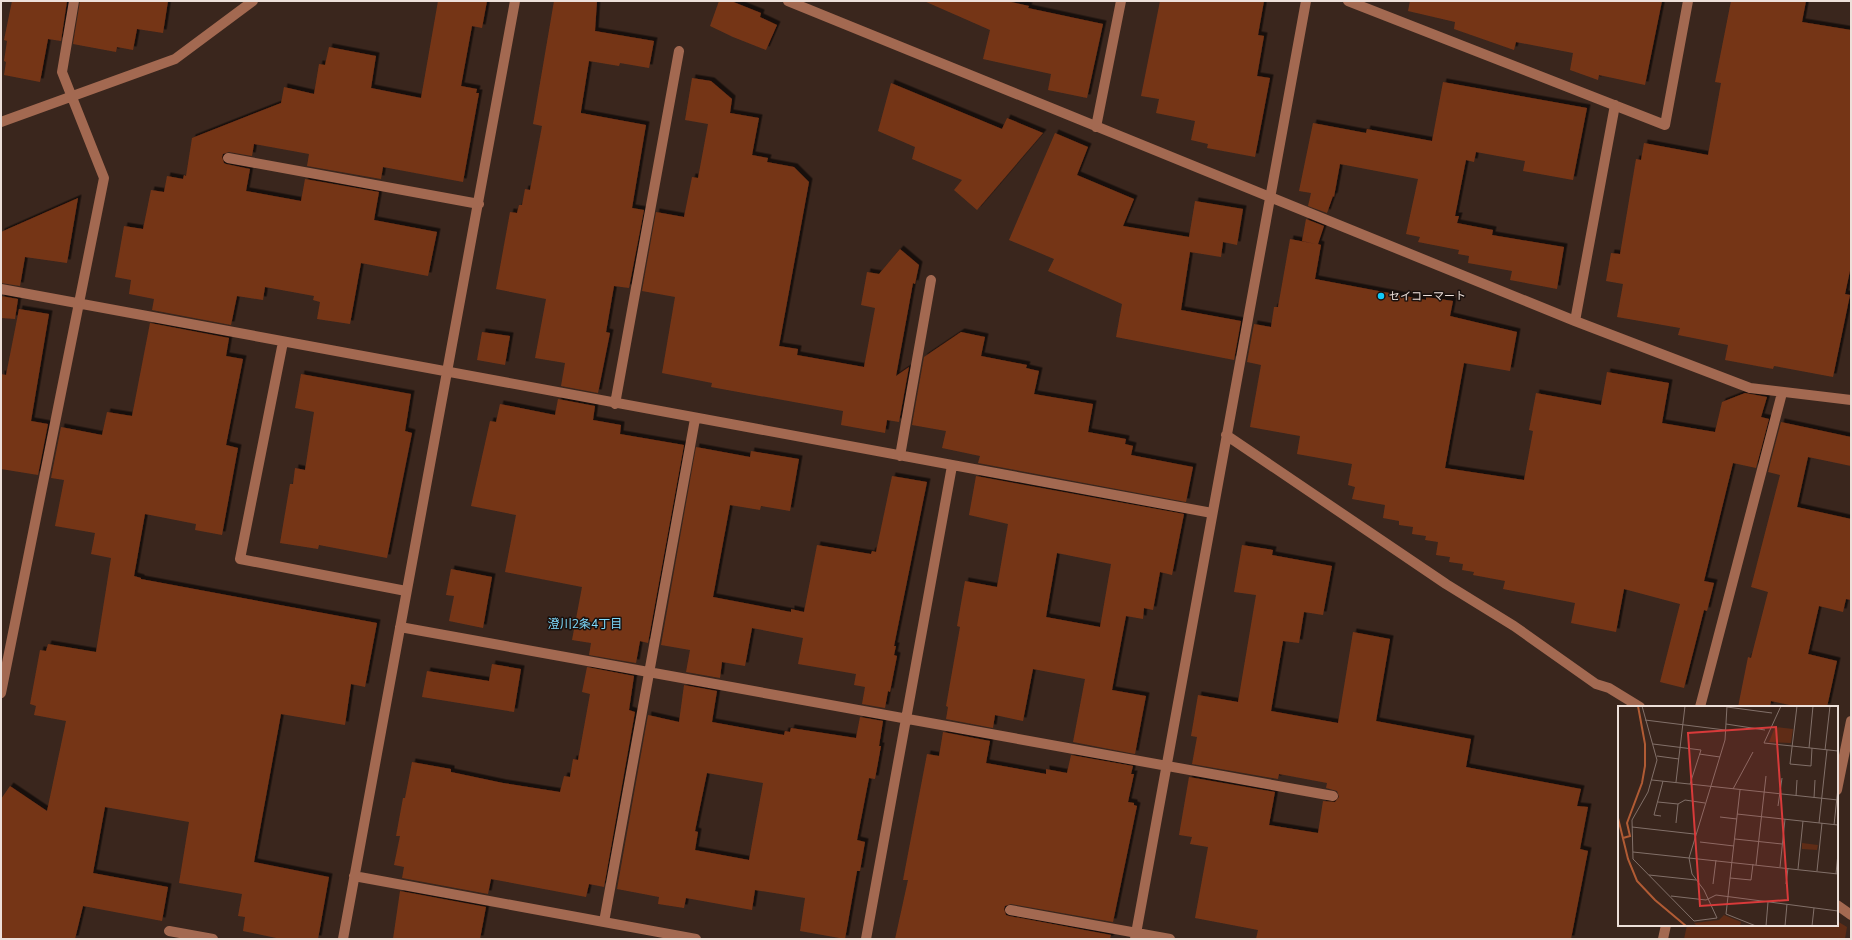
<svg xmlns="http://www.w3.org/2000/svg" width="1852" height="940" font-family="'Nunito Sans','Noto Sans JP',sans-serif">
<style>
.green{fill:#5f2c16}
.building{fill:#753517;fill-rule:evenodd;filter:url(#shadow)}
.lines{fill:none;stroke-linecap:round;stroke-linejoin:round}
.minor{stroke:#a36951;stroke-width:10}
.poi-dot{fill:#10cafa;stroke:#1a110e;stroke-width:1.5}
.labels{text-anchor:middle;stroke-width:3;stroke-linejoin:round;paint-order:stroke}
.poi-label{font-size:11px;fill:#ede0da;stroke:#1a110e;text-anchor:start}
.neighbourhood-label{font-size:12px;fill:#7fdcfe;stroke:#1a110e}
.inset-river{fill:none;stroke:#b15b34;stroke-width:2}
.inset-road{fill:none;stroke:#827069;stroke-width:1}
.view{fill:#d83a3a;fill-opacity:0.15;stroke:#d83a3a;stroke-width:2}
.inset-edge{fill:none;stroke:#ede0da;stroke-width:2}
</style>
<defs>
<filter id="shadow"><feDropShadow dx="3.5" dy="-3.5" stdDeviation="0" flood-color="#0009"/></filter>
</defs>
<rect width="100%" height="100%" fill="#3a261d"/>
<!-- green -->
<path class="green" d="M1837,921L1847,927L1845,939H1684L1687,925H1837Z"/>
<!-- building -->
<path class="building" d="M12,1H67L61,41L48,39L40,82L4,75L6,62L4,61L7,41L4,40Z
M80,1H168L163,33L137,29L133,50L117,47L116,52L73,44Z
M438,1H487L482,28L472,26L461,86L477,89L476,93H479L463,182L383,167L381,179L307,166L309,154L254,144L252,156L229,152L223,154L222,157L224,163L226,164L250,169L246,191L301,201L305,179L379,192L374,220L437,232L428,276L361,263L350,324L317,319L320,302L313,300L314,296L265,287L263,300L237,296L231,325L152,310L154,299L129,294L131,280L115,277L124,226L143,229L151,190L164,192L167,176L183,179L184,175L186,176L192,138L281,103L284,87L314,94L319,64L325,65L329,47L376,56L371,88L421,98Z
M554,1H597L595,31L654,41L649,68L620,63L619,66L589,61L581,111V113L646,125L632,208L644,210L629,288L614,286L606,332L610,333L598,393L561,386L565,363L535,358L546,299L496,289L510,212L517,213L519,205H522L525,189L530,190L542,126L533,124Z
M719,1H731L761,13L760,17L777,25L766,50L733,37L710,26Z
M924,1H1006L1029,6L1028,8L1103,24L1087,98L1048,90L1051,74L983,59L990,30Z
M1160,1H1264L1258,35L1264,36L1257,76L1270,78L1255,157L1207,148L1208,144L1191,140L1195,121L1156,113L1159,99L1141,96Z
M1410,1H1662L1645,85L1599,75L1598,80L1570,70L1573,53L1516,42L1514,50L1454,29L1455,22L1408,11Z
M1731,1H1806L1802,22L1851,30V266L1845,294L1850,295L1833,377L1774,366L1773,369L1725,360L1728,345L1678,335L1680,328L1617,317L1623,284L1606,281L1611,253L1620,254L1636,159L1641,160L1644,143L1708,155L1721,83L1715,82Z
M692,78L711,81L732,99L730,113L759,118L752,155L768,158L767,162L794,167L809,182L779,346L798,349L797,355L864,367L875,308L861,305L867,272L879,274L900,249L919,265L915,284L913,283L896,376L909,367L899,422L887,420L885,433L841,425L843,411L711,387L712,383L662,373L675,297L642,291L656,212L684,217L692,177L698,178L708,124L685,120Z
M1443,82L1587,108L1573,180L1523,171L1525,161L1476,152L1474,162L1466,160L1455,216H1459L1457,223L1493,230L1492,235L1564,247L1557,289L1510,280L1512,271L1468,263L1469,256L1458,254L1459,250L1418,242L1420,237L1406,234L1418,179L1340,164L1334,197L1333,196L1327,213L1308,206L1311,193L1299,191L1313,123L1366,133L1367,129L1432,141Z
M891,83L1002,129L1007,118L1043,133L977,210L954,190L962,180L912,159L915,147L878,131Z
M1055,133L1088,147L1077,175L1134,199L1123,226L1189,237L1195,201L1243,209L1237,245L1223,242L1221,257L1190,252L1181,310L1241,321L1234,360L1116,337L1122,304L1048,271L1054,259L1009,240Z
M78,198L67,263L25,257L20,286L1,283V232Z
M1306,219L1324,226L1318,244L1321,245L1315,279L1426,300V297L1453,301L1450,316L1517,332L1510,371L1464,363L1445,468L1524,480L1533,431L1529,430L1536,393L1601,405L1607,372L1669,383L1662,423L1715,432L1722,402L1745,393L1767,397L1761,417L1769,419L1756,468L1733,463L1704,581L1714,583L1707,611L1704,610L1684,688L1660,682L1680,604L1624,589L1616,632L1571,623L1575,603L1503,589L1505,581L1473,575L1474,572L1462,570L1463,564L1449,562L1450,557L1436,555L1438,542L1425,540L1426,536L1412,534L1413,527L1399,525V521L1383,518L1385,505L1352,499L1355,487L1348,485L1352,464L1297,454L1300,436L1250,427L1261,365L1247,362L1254,324L1271,327L1274,307H1278L1290,239L1316,244L1302,241Z
M1,296L18,299L15,319L1,318Z
M19,309L49,314L31,421L48,424L38,475L1,469V374L6,375Z
M150,323L229,338L226,356L243,359L226,445L238,448L222,535L195,530L196,524L145,514L134,576L141,578V579L377,623L365,687L351,684L345,725L281,714L254,862L329,877L318,939H281L243,931L245,917L238,916L242,894L179,883L189,822L105,807L93,873L168,887L162,921L83,906L75,939H1V799L10,786L47,811L66,721L34,715L36,706L30,704L40,650L46,651L48,644L96,652L111,558L91,554L95,533L55,526L64,480L51,478L61,427L102,435L107,412L132,416Z
M482,332L510,336L505,365L477,360Z
M961,332L985,337L981,356L1027,365L1026,368L1039,371L1034,394L1093,404L1088,432L1126,439L1125,444L1133,446L1131,455L1193,467L1186,502L978,463L980,456L942,448L946,431L912,425L924,357Z
M301,374L411,394L405,431L412,433L387,558L319,545L318,549L280,543L290,484H293L295,468L305,470L314,412L295,408Z
M558,399L595,406L593,420L621,425L620,434L684,445L648,643L640,641L636,663L589,655L591,643L572,640L582,587L505,572L516,515L471,506L490,421L496,422L500,404L555,415Z
M1781,422L1851,437V466L1808,457L1797,507L1851,519V600L1846,599L1843,612L1819,606L1808,654L1837,661L1827,707H1799L1771,701L1770,707H1738L1748,657L1751,658L1768,592L1751,587L1780,475L1768,472Z
M696,447L750,457L751,451L799,459L790,511L761,506L760,510L730,505L713,597L791,612V609L804,612L817,545L871,554L872,551L876,552L892,476L927,482L894,646H896L894,655L897,656L890,692L888,691L885,708L862,704L865,687L854,685L856,674L798,664L803,638L752,628L745,666L722,662L720,678L686,672L690,650L661,645Z
M976,476L1184,514L1172,575L1160,572L1153,610L1144,608L1143,619L1126,616L1112,690L1146,696L1135,754L1073,742L1085,679L1033,669L1023,721L995,715L993,728L946,719L948,707L946,706L960,627L957,626L965,581L997,587L1008,524L969,515ZM1057,553L1111,564L1100,627L1046,617Z
M1242,545L1273,550L1272,555L1332,566L1323,615L1304,612L1299,643L1283,641L1271,711L1338,723L1353,632L1390,639L1376,721L1471,739L1466,767L1581,789L1577,806L1588,807L1580,849L1588,851L1571,939H1256L1258,930L1195,918L1208,847L1190,844L1192,837L1179,835L1189,777L1275,792L1269,825L1318,833L1323,801L1335,802L1339,797L1337,791L1326,788L1327,783L1279,774L1278,779L1192,764L1197,737L1191,736L1198,695L1238,702L1256,595L1234,592Z
M451,569L492,577L483,628L449,621L454,596L446,595Z
M492,664L521,669L514,712L422,697L427,671L489,681Z
M587,667L634,676L629,710L635,712L604,887L589,884L586,897L491,879L488,894L402,878L404,867L394,865L400,836H396L403,798H405L412,762L451,769V772L503,783L560,792L564,776L570,777L573,759L578,760L590,694L582,692Z
M684,685L717,691L712,722L784,735L785,731L790,732L791,728L856,738L860,717L883,721L879,746H881L875,779L869,778L857,840L865,842L860,871H857L845,939L800,931L805,898L755,890L752,910L686,898L684,908L658,904L659,897L617,889L648,715L679,722ZM707,773L763,783L749,860L695,850L698,832L695,831Z
M943,732L990,741L986,763L1046,774V769L1067,773L1071,755L1133,766L1131,774H1134L1128,802L1134,803V805L1137,806L1113,922L1011,904L1005,906L1004,909L1006,915L1009,916L1111,935L1110,939H895L908,880H903L927,754L939,756Z
M400,891L486,907L480,939H393Z"/>
<g class="lines">
<!-- minor -->
<path class="minor" d="M788,1L1575,321L1750,388L1851,400
M1348,1L1665,125L1688,1
M1,122L175,59L253,1
M1096,127L1121,1
M228,158L479,204
M1,289L1212,513
M1575,321L1615,105
M283,342L240,559L406,591
M615,404L679,51
M1226,435L1446,584L1514,626L1596,684L1609,688L1640,707
M900,456L931,280
M400,627L1333,796
M1,693L104,178L62,72L74,1
M1700,707L1782,393
M1837,790L1851,721
M354,876L696,939
M1837,905L1851,915
M1010,910L1170,939
M604,922L695,419
M169,931L213,939
M343,939L515,1
M866,939L952,466
M1135,939L1306,1
M1663,939L1666,925"/>
</g>
<!-- markers -->
<circle class="poi-dot" cx="1381" cy="296" r="4"/>
<g class="labels">
<!-- poi labels -->
<g class="poi-label">
<text x="1389" y="300">セイコーマート</text>
</g>
<!-- neighbourhood labels -->
<g class="neighbourhood-label">
<text x="585" y="628">澄川2条4丁目</text>
</g>
</g>
<!-- overview -->
<g transform="translate(1618 706)">
<rect width="220" height="220" fill="#3a261d"/>
<path d="M157,21L175,23L173,37L151,36ZM184,137L200,139L199,144L184,143ZM106,209L123,216L122,220H79L76,217L101,214Z" fill="#5f2c16"/>
<path class="inset-river" d="M0,112L10,153L19,175L37,194L68,220M5,132L12,130L9,117L24,77L27,60V38L20,0"/>
<path class="inset-road" d="M24,0L39,54L30,86L14,114L15,153L76,215L99,212L86,184L74,168L71,152L107,34L109,0M163,0L146,37L220,45M179,0L172,58L193,60L194,42M109,1L154,7M27,14L107,24M108,18L147,24M35,38L83,44L72,78M191,42L195,0M207,44L212,0M81,48L102,51M39,50L61,53M34,74L220,94M58,76L67,0M115,83L135,46M122,84L108,208L138,220M178,90L179,74M196,92L197,74M40,96L60,98L67,94L87,97M160,100L164,72M119,108L220,119M43,110L36,109L45,75M102,111L119,113M58,117L60,98M201,117L209,44M216,119L220,82M14,121L76,128M117,133L164,138M82,136L116,140M15,146L220,168M138,159L148,70M162,161L167,113M180,163L185,115M199,165L204,117M218,168L220,147M31,169L78,174M112,172L133,174L135,158M95,178L98,154M168,178L170,162M53,190L88,194L98,189L220,205M148,220L150,196M167,220L169,198M194,220L196,202"/>
<path class="view" d="M158,21L170,194L82,200L70,27Z"/>
<rect width="220" height="220" class="inset-edge"/>
</g>
<!-- border -->
<rect width="1852" height="940" fill="none" stroke="#ede0da" stroke-width="4"/>
</svg>
